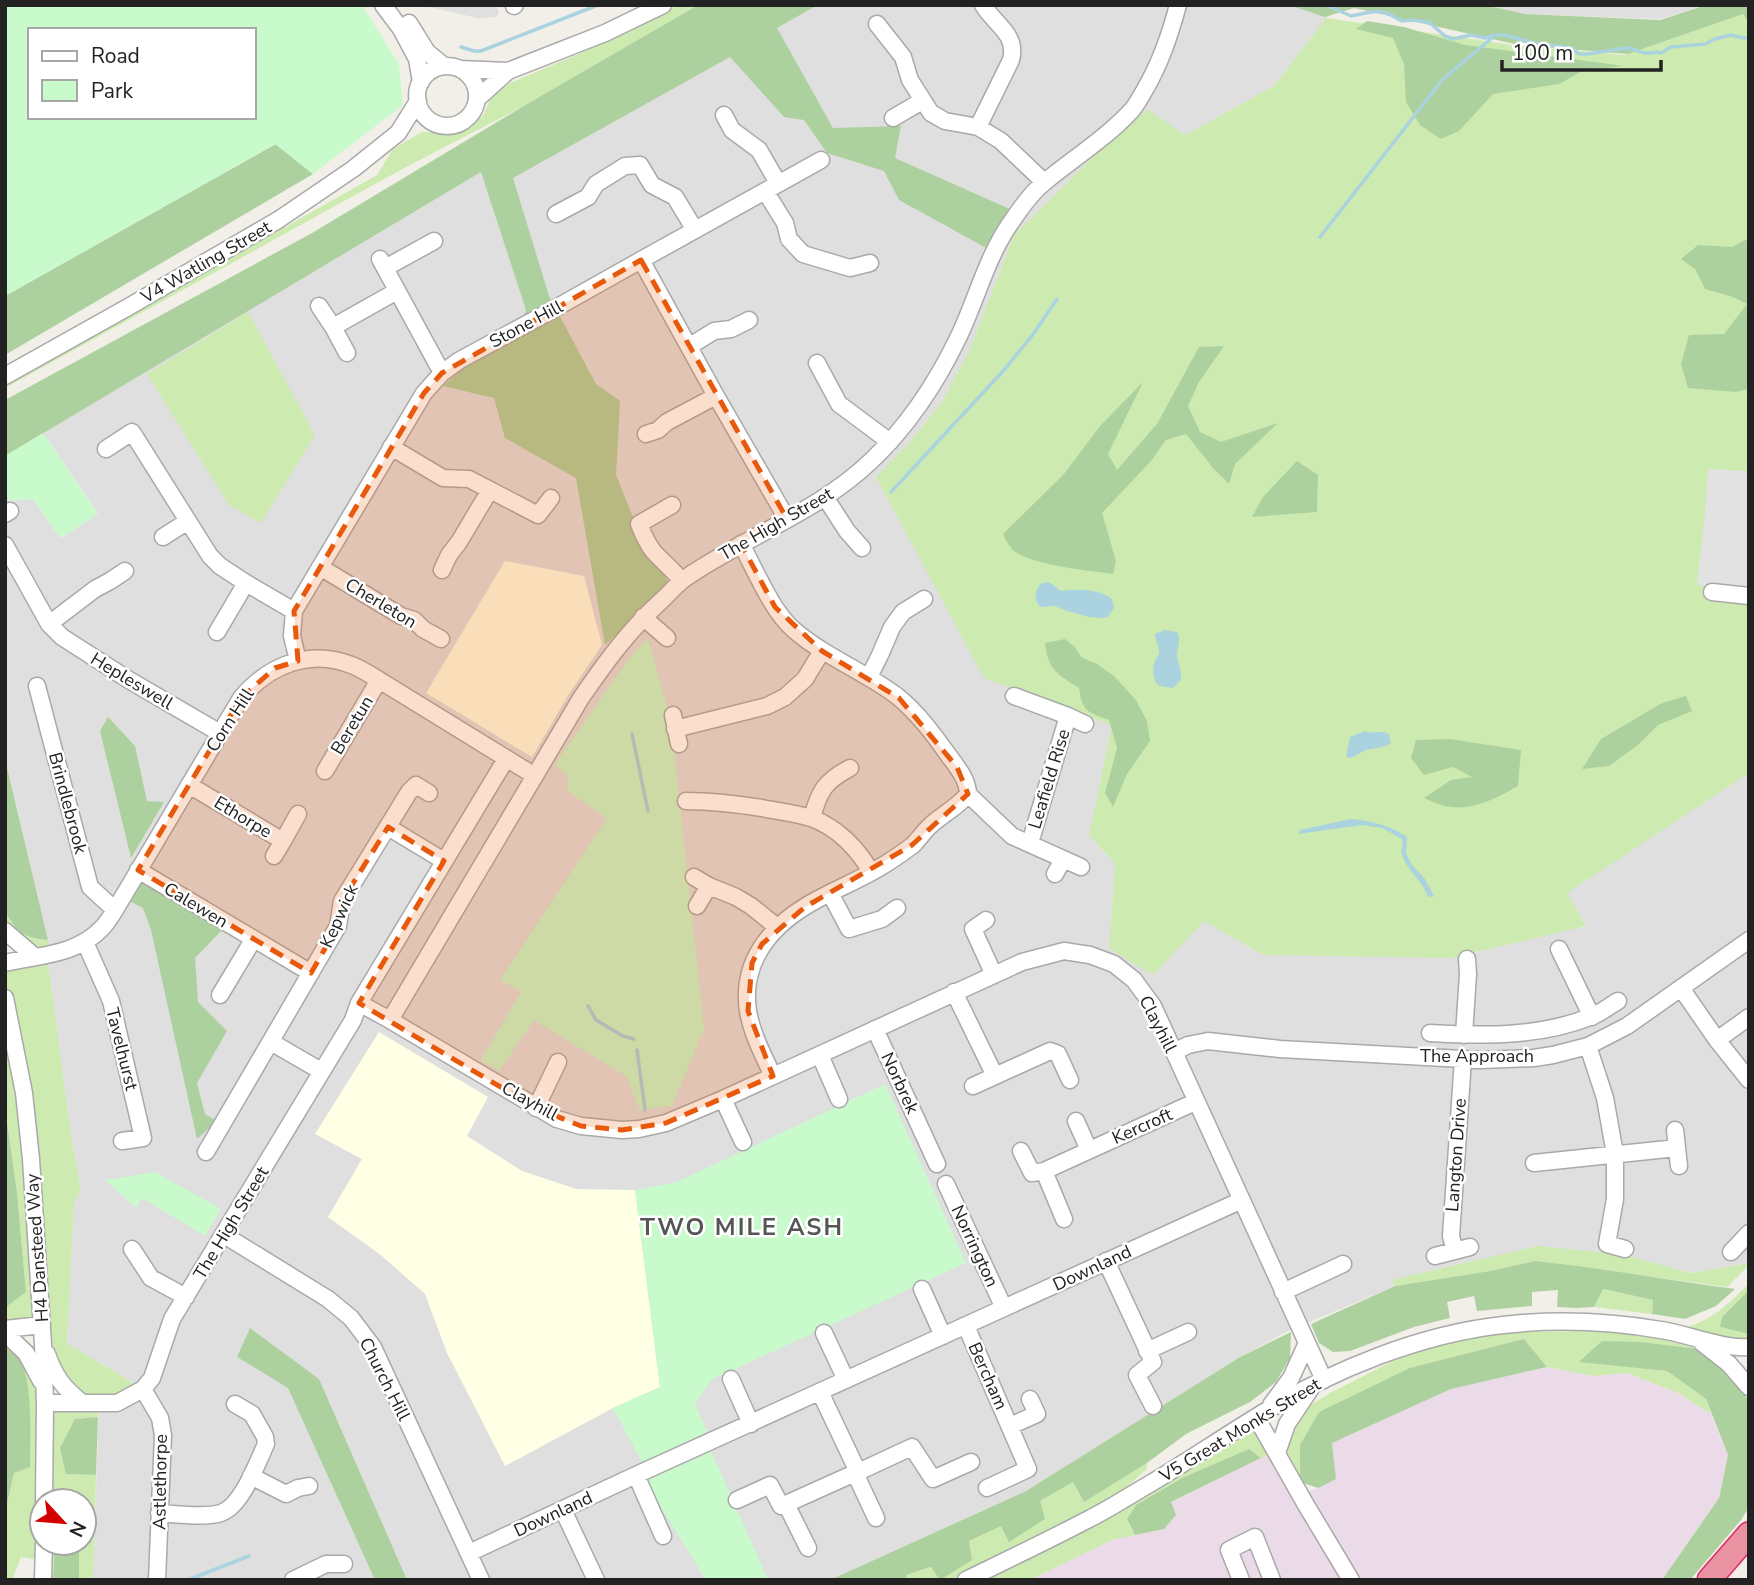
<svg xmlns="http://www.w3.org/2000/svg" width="1754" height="1585" font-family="'Nunito Sans',sans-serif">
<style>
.residential{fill:#e0dfdf}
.industrial{fill:#ebdbe8}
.education{fill:#ffffe5}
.grass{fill:#cdebb0}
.forest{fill:#add19e}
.park{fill:#c8facc;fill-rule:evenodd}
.parking{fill:#e2e2e2}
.water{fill:#aad3df}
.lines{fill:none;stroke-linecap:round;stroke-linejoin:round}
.stream{stroke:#aad3df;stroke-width:3.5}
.minor-casing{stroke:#a9a9a9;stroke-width:19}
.highway-casing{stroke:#dc2a67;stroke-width:26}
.minor{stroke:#fff;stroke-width:16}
.highway{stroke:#e892a2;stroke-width:23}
.marked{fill:#e8590c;fill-opacity:0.2;stroke:#e8590c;stroke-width:5;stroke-dasharray:14 9;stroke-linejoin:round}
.labels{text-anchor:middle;stroke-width:5;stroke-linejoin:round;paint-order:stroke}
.street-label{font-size:18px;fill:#222;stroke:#fff}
.district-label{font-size:24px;font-weight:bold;letter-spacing:2px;fill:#555;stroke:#fff}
</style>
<rect width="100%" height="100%" fill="#f2efe9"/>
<!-- residential -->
<path class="residential" d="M421,5H500L497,7L499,12L497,17L477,18Z
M818,5H1339L1326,18L1274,86L1185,135L1103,147L1014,235L970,349L942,402L909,443L876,478L1112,725L1089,835L1115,864L1109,949L1204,921L1263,955L1585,927L1566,893L1749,773V912L1745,915L1749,918V1263L1691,1273L1625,1255L1391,1280L1395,1286L1288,1331L1240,1357L1026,1491L830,1580H93L99,1403L143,1389L67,1343L74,1202L81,1190L72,1142L48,961V940L5,759V501L33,499L61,538L98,513L43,433L481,172L777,28Z
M1478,5H1705L1660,19L1524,14Z"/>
<!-- industrial -->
<path class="industrial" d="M1547,1367L1593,1376L1627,1373L1676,1392L1711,1414L1728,1455L1719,1498L1662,1580H1030L1112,1540L1164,1529L1170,1503L1261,1458L1277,1453L1301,1496L1336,1479L1332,1443L1451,1389Z"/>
<!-- education -->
<path class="education" d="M505,561L584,576L602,645L569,694L532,757L426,693Z
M379,1032L488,1097L467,1136L522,1171L576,1189L635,1190L660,1387L613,1408L505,1466L447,1353L425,1294L382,1256L328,1217L362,1159L315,1134Z"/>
<!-- grass -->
<path class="grass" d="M679,5H698L522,107L406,167L5,388V386L377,175L393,149L422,132L450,133L463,131L471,128L484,114L491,97L510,83L581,53Z
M1743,14L1749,24V773L1567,893L1586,926L1451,958L1263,955L1204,921L1153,975L1109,949L1115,864L1089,835L1112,725L984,678L876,477L909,443L942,402L970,349L1014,235L1103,147L1147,109L1185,135L1274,86L1326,18L1520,46L1625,55Z
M248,312L315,435L261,523L229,505L147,374Z
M5,912C19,934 22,937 48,940V961L72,1142L81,1190L74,1203L67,1343L143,1389L99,1403L98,1417L75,1419L67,1474L96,1475L93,1580H79V1543H84V1501H42V1543H55L53,1580H33L35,1559L21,1557L12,1580H5V1513L14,1473L30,1466C30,1430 31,1394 21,1359L26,1353L45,1403L80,1402L66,1390L42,1325L5,1329V1308L26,1292L17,1192L5,1108V963L20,959L5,934Z
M1538,1246L1625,1255L1691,1273L1749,1263V1265L1727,1287L1535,1261L1490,1271L1395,1286L1391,1280Z
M1749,1284V1290L1722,1317L1721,1327L1749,1334V1338C1730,1341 1702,1332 1683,1328C1714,1320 1726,1305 1749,1284Z
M1602,1289L1653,1300L1652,1314L1594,1307Z
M1606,1331L1655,1337L1698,1349L1580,1361L1667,1371L1706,1399L1711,1414L1676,1392L1627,1373L1593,1376L1547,1367L1524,1339L1319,1412L1300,1482L1286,1448L1291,1425L1305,1408L1332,1392L1389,1363L1423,1349L1458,1341L1507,1332Z
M1256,1417L1277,1453L1261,1458L1249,1449L1182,1478L1136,1505L1127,1520L1135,1535L1112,1540L1030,1580H907L906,1575L932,1567L940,1579L969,1541L1001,1526L1009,1541L1040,1501L1073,1482L1084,1501L1147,1463V1469L1096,1514Z"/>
<!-- forest -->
<path class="forest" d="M698,5H818L777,28L833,128L901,126L895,158L1012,210L988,249L899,200L884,171L827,153L804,120L784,117L730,57L513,178L549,296L596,384L620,401L616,475L647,552L670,584L605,645L576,478L505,438L494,398L443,386L471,362L520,337L526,310L481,172L5,456V400L312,233L522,107Z
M1289,5H1484L1525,14L1660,20L1706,5H1749V24L1743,14L1628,54L1519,45L1354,8L1325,17Z
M1367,21L1404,27L1465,45L1624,66L1584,70L1559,84L1493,94L1459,131L1441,139L1420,125L1406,102L1404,64L1393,38L1356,29Z
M276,144L313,174L5,355V296Z
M1749,238V389L1736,392L1688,388L1681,364L1689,335L1724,334L1747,304L1733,297L1705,289L1695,269L1681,259L1698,245L1732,247Z
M1224,346L1199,382L1188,406L1200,432L1221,442L1278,423L1235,464L1229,484L1213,468L1186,434L1166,440L1151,461L1102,513L1116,561L1113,574C1091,571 1025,565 1011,548C1008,544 1005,539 1003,534L1064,474L1100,426L1143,382L1108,454L1117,470L1157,424L1199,347Z
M1297,461L1318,475L1317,512L1252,517L1263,497Z
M1065,639L1075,647L1081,657L1097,664L1114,676L1136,700L1147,721L1150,741L1127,774L1113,807L1105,793L1117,748L1109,720C1088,712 1082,712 1079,688C1057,674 1048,670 1045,643Z
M1686,696L1692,711L1658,725L1638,745L1609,766L1582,769L1601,739L1662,703Z
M108,717L135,746L147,801L164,802L131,858L100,731Z
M1450,739L1521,750L1518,786C1497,798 1471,812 1445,806C1438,804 1431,801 1424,798L1451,780L1472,777L1453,767L1424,775L1411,758L1416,740Z
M5,759L48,940C22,937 19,934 5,912Z
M144,878L224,928L195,958L198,1002L227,1031L197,1083L205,1114L217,1121L197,1139L151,930L143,908L131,902Z
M5,1108L17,1192L26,1292L5,1308Z
M1535,1261C1602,1268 1668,1280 1735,1289L1716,1306L1685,1319L1652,1314L1653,1300L1603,1289L1594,1307L1577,1308L1557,1307L1558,1290L1532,1292V1306L1477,1311L1474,1296L1447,1302L1450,1318L1414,1327L1350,1351L1333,1352L1319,1343L1311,1324L1395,1286L1490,1271Z
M1749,1290V1334L1720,1327L1722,1317Z
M250,1328L319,1379L407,1580H375L288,1388L237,1357Z
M1291,1332L1290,1358L1276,1382L1250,1402L1186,1434L1147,1463L1084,1502L1073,1482L1040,1501L1045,1519L1009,1542L1001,1526L969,1541L972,1560L940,1580L931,1567L906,1575L907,1580H830L1026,1491L1240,1357Z
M5,1333C11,1342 18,1352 22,1362C33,1394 30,1433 30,1467L14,1473L5,1513Z
M1524,1339L1547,1367L1451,1389L1332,1443L1336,1479L1318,1488L1300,1482V1445L1319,1412L1410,1368Z
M1602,1341L1640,1342L1698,1349L1726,1368L1742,1386L1749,1404V1507L1741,1520L1690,1580H1662L1719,1498L1728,1455L1706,1399L1667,1371L1579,1362Z
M98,1417L96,1475L66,1474L60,1448L75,1419Z
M1249,1449L1261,1458L1171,1502L1176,1515L1164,1529L1135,1535L1127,1519L1136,1505L1182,1478Z
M55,1543H79V1580H53Z"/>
<!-- park -->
<path class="park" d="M5,5H362L399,64L403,105L313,174L275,144L5,296ZM30,30H254V117H30Z
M43,433L98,514L60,538L33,499L5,501V456Z
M648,638L671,721L704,1029L672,1106L640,1110L626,1076L534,1020L499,1071L481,1060L521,992L500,980L607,818L567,791L568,776L555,764L628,660Z
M885,1084L966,1263L711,1380L695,1405L708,1433L642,1462L613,1408L660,1387L635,1190L677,1182Z
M155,1172L221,1209L205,1236L142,1198L136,1208L105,1180Z
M711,1451L768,1580H706L645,1481Z"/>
<!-- parking -->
<path class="parking" d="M1708,469L1749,471V594L1697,585L1705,513Z"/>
<!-- water -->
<path class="water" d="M1048,582L1052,584L1061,591C1079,589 1097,588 1112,599L1114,608L1108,617L1102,618L1089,617L1064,610L1055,606L1041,607C1033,601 1035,592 1040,584Z
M1165,630L1177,632C1182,641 1177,647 1177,656C1178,665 1182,669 1181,680L1173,688L1160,686L1156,683C1154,677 1152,670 1154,664C1154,662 1159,654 1159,653C1160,648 1155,640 1155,634Z
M1365,731C1374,735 1381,729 1389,734L1391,743C1383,748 1375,748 1366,750C1359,753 1356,757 1348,758L1346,756L1350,737Z
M1351,819C1372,821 1389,825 1407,837L1406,853L1412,865L1425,879L1434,896L1428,897C1422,879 1404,869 1401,850L1403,846L1402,839L1382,828L1362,825L1298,834L1300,830Z"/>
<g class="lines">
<!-- stream -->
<path class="stream" d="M1326,5L1351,16C1376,12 1377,6 1402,21L1410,20L1422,21L1430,23L1445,36L1453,39L1471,35L1485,38L1495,35H1505L1538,44L1571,48L1579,54H1587L1627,48C1634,48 1640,53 1646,53C1653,53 1655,51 1661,53L1671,47L1705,44L1715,39L1731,35L1749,39
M461,47L474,51H481L598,5
M1320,237L1443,79L1492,38
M891,492L1005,369L1034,333L1057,299
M632,734L648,811
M588,1006L596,1020L623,1036L634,1039
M637,1050L645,1110
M188,1580L249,1556"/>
<!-- minor casing -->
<g class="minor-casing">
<path id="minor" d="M383,5L401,29L417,59L421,82
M514,6L515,5
M409,23L427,52L444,66
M877,24L903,57L910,80L931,113L945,121L978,127L1001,141L1044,182
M417 96a30 30 0 1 1 60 0a30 30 0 1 1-60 0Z
M460,69L508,71
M477,99L508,71L605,33L663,5
M724,115L732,130L759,150L778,183
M893,118L922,101
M978,127L1011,60C1018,34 994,24 983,5
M765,191L785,223L789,239L803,254L850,268L870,263
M556,214L588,197L596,184L625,166L640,165L652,185L675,197L695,230
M380,259L442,373
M641,260L821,160
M385,268L434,241
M319,306L333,327L397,291
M333,327L347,353
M690,346L714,331L731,329L749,320
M817,363L839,404L890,442
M5,376L130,306L278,220L353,169L398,133L418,101
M646,434L658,430L667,422L716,396
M391,447L443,478L469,479L538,515L551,498
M106,449L132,432L210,556L220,566L246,583
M825,497L847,531L862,548
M672,505L639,524C643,534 647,543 653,551C662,561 673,570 682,581
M5,514L10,511
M163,537L188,521
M741,544C756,571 771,610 794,630C825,657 864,671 897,696C918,713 934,735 949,756C957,767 968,780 968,794L1012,836L1081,867
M5,545L49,624L62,637L129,680L220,733
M320,567L401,616L414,620L423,629L441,639
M442,570L449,555L459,542L490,490
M1712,592L1749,596
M643,617L667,638
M49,624L95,589L110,581L125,571
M217,632L246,583L294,611
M298,661L292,636L294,611L424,393L442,373L460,360L545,314L641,260L716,396L787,519
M869,677L880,655L892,627L903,612L924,599
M37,686L90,887L115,910
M1014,696L1068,716
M673,715L679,744
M675,729L767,706L785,697L805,679L822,651
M325,771L379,680
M189,785L283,841L274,856
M686,801C712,801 736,804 762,808C778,811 795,813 811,818C837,827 858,849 871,872
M812,818C819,791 825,781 850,768
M388,827L444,861
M283,841L298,814
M1030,843L1068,716L1085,724
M138,870L311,973
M1055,874L1063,859
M694,877L709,886
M830,893L849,929L882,919L897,908
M697,906L709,886L736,897L751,906L777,927
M986,920L973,929L994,975
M5,931L34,956
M85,942L111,1001L143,1138L122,1141
M1559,949L1592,1017
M5,963C39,955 77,955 102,928C107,923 111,916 115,910L241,698C270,664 311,648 354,666C363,670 371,675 379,680L535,776
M1681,988L1717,1040L1749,1080
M954,992L995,1076L973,1086
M220,995L253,940
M5,998L24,1093L31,1159L43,1344L45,1403L44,1501
M359,1003L390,1020L557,1119L581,1126L622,1130L639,1129L666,1123L723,1099L1022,962L1064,951L1090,955L1114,964L1134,980L1153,1006L1324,1380
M390,1020L581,698C605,663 629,630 661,601C669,594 676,585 684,579C744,537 818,512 871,461C908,426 937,382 959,336C977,298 987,256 1012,221C1020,209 1034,190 1046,181C1074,158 1106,138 1131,111C1136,106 1139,99 1143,93C1160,64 1169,38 1178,5
M875,1029L937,1164
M1430,1033C1483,1036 1539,1037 1590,1017C1600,1014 1609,1006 1618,1001
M1464,1035L1468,974L1467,959
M1717,1040L1749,1017
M271,1042L321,1071
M1588,1046L1605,1098L1615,1154V1199L1607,1244L1625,1249
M1174,1052L1188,1045L1208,1041L1280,1049L1481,1060L1534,1058L1553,1055L1588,1046L1627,1026L1749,940
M820,1055L839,1099
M773,1076C763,1055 752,1034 748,1011C741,964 768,929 806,906C832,890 861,880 887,863C895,858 905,851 913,845C919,839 924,831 931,825C943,814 958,807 968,794
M995,1076L1050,1051L1058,1054L1070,1080
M723,1099L743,1142
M536,1108L558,1062
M1076,1121L1089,1150
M1675,1130L1679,1166
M1021,1151L1032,1173L1044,1171
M206,1152L338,926L342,901L409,792L416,785L429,793
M1534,1163L1677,1148
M946,1184L1004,1308
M1064,1219L1044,1171L1195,1102
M224,1235L328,1299L351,1318L373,1347L481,1580
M132,1249L151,1278L186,1297
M1455,1251L1451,1236L1463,1059
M1731,1252L1749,1233
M1435,1256L1470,1247
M1106,1261L1153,1362L1137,1375L1153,1406
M922,1289L943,1336
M1283,1292L1343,1264
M966,1326L1028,1469L987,1488
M5,1329L42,1325
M5,1333L26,1353L41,1381
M824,1333L846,1380
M1701,1342L1729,1364L1749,1387
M1147,1351L1188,1332
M47,1354C55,1377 63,1387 81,1402
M731,1379L751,1424
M143,1389L160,1418L163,1435L157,1580
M820,1392L858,1472L912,1447L933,1479L971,1462
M45,1403H117L143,1389L152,1378L172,1319L353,1020L359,1003L506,759
M1271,1405L1291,1378L1306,1345
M1256,1417L1306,1505L1351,1580
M1010,1426L1037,1414L1030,1399
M1277,1453L1287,1424L1311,1388
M858,1472L855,1473L876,1518
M636,1475L663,1536
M251,1476L286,1494L298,1488L309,1486
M737,1500L770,1485L781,1506L786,1504
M563,1510L596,1580
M159,1513C177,1514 205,1518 221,1513C242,1506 257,1463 266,1444L265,1437L252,1414L235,1404
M808,1548L786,1504L855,1473
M469,1553L636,1475L1242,1200
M43,1580L44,1543
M293,1580L326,1564H344
M966,1580C1007,1560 1049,1540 1089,1519C1111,1508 1132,1494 1153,1482C1191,1459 1228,1434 1266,1411C1335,1369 1421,1334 1503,1325C1555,1319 1608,1321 1661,1330C1688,1334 1722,1349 1749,1347
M1241,1580L1229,1550L1255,1537L1272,1580"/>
</g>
<!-- highway casing -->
<g class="highway-casing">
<path id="highway" d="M1709,1580L1749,1534"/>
</g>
<!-- minor -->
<use href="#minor" class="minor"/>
<!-- highway -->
<use href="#highway" class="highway"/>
</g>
<!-- marked area -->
<path class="marked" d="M641,260L787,519L741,544L775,607L822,651L899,698L957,767L968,794L912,845L805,907L762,944L752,963L748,1011L773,1076L666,1123L622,1130L581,1126L536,1108L359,1003L444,861L388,827L342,901L338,926L311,973L138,870L241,698L275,668L298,661L294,611L424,393L442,373Z"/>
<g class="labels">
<!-- street labels -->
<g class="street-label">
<text transform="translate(206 262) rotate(-30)" y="6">V4 Watling Street</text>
<text transform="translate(526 324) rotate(-28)" y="6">Stone Hill</text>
<text transform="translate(776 524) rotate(-30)" y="6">The High Street</text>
<text transform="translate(381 603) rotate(31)" y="6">Cherleton</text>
<text transform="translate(132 681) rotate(31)" y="6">Hepleswell</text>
<text transform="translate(230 720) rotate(-57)" y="6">Corn Hill</text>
<text transform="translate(352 725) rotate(-59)" y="6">Beretun</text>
<text transform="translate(1049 779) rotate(-73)" y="6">Leafield Rise</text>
<text transform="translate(68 803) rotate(75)" y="6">Brindlebrook</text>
<text transform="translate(243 817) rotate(31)" y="6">Ethorpe</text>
<text transform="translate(196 905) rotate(31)" y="6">Calewen</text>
<text transform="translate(339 916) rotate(-66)" y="6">Kepwick</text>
<text transform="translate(1158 1024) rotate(63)" y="6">Clayhill</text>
<text transform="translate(122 1049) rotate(76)" y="6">Tavelhurst</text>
<text x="1477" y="1062">The Approach</text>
<text transform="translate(900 1083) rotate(65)" y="6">Norbrek</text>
<text transform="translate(530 1101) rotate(29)" y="6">Clayhill</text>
<text transform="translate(1142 1126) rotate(-24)" y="6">Kercroft</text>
<text transform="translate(1456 1155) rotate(-86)" y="6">Langton Drive</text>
<text transform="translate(231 1223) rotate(-59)" y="6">The High Street</text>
<text transform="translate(975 1246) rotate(65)" y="6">Norrington</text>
<text transform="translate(37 1248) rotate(-94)" y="6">H4 Dansteed Way</text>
<text transform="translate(1092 1268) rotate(-25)" y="6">Downland</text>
<text transform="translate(988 1376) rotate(66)" y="6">Bercham</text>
<text transform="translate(385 1379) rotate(63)" y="6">Church Hill</text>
<text transform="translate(1240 1430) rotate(-31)" y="6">V5 Great Monks Street</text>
<text transform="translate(160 1482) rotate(-89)" y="6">Astlethorpe</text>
<text transform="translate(553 1514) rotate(-25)" y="6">Downland</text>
</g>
<!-- district labels -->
<g class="district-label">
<text x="742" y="1235">TWO MILE ASH</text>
</g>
</g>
<!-- border -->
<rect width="1754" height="1585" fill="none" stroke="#222222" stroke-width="14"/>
<!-- legend -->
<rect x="28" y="28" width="228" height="91" fill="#ffffff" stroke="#a7a7a7" stroke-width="2"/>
<rect x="42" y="51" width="35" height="10" fill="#ffffff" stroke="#a7a7a7" stroke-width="2"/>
<text x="91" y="63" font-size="21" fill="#222222">Road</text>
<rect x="42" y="80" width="35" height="21" fill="#c8facc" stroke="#a7a7a7" stroke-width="2"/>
<text x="91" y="98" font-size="21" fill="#222222">Park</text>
<!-- north arrow -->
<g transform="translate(63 1522) rotate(116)"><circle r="33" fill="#ffffff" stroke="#a7a7a7" stroke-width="2"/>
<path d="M0-5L12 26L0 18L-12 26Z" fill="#d40000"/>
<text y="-10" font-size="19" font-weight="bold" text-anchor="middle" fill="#222222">N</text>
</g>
<!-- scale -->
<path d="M1502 60v10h159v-10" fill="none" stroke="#222222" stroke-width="3.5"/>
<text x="1512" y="60" font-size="21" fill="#222222" stroke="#ffffff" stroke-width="5" paint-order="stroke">100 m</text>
</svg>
